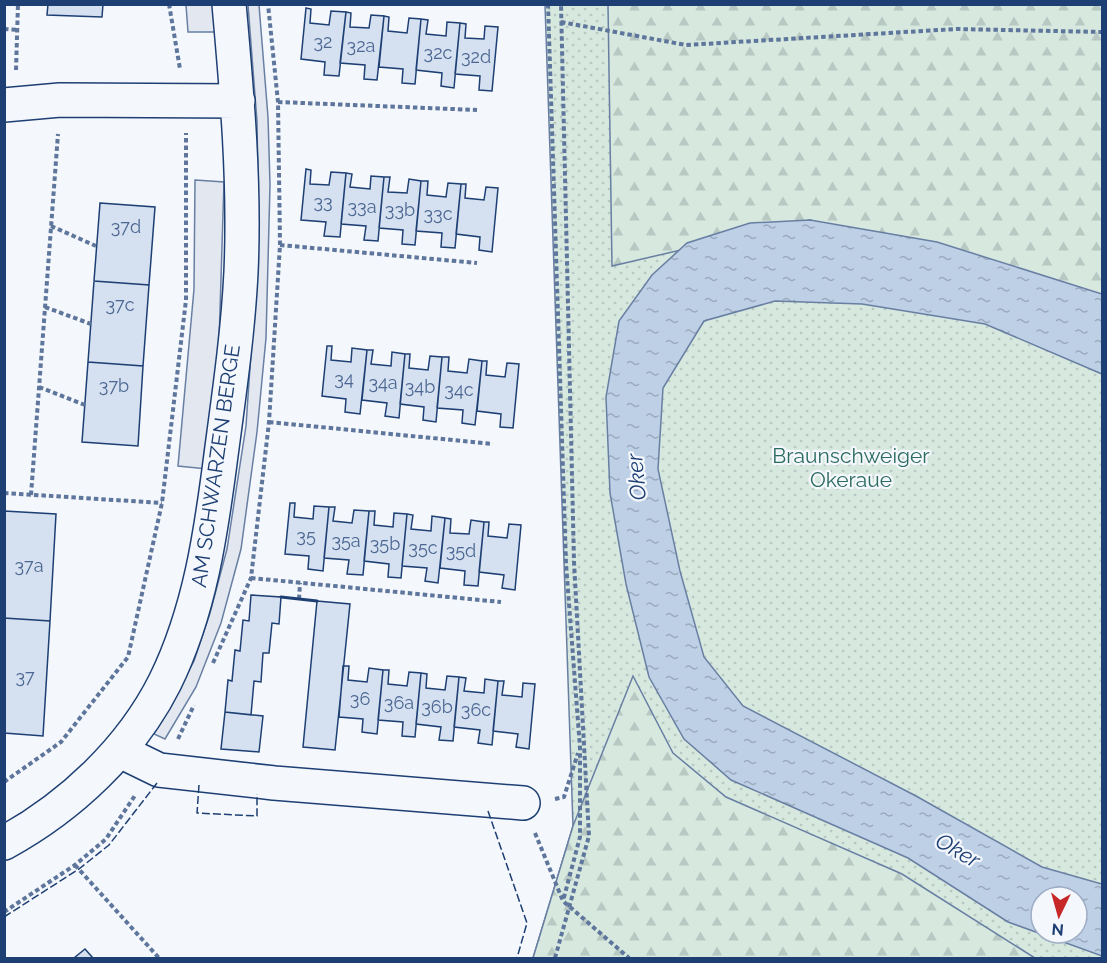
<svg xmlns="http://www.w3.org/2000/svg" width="1107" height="963" font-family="Raleway,sans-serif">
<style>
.grass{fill:url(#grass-dots);stroke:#687fa3;stroke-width:1.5;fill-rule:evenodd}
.forest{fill:url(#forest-firs);stroke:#687fa3;stroke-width:1.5}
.parking{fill:#e3e8f0;stroke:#687fa3;stroke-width:1.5}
.water{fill:url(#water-ripples);stroke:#687fa3;stroke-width:1.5;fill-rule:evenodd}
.building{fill:#d5e0f0;stroke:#1d3f73;stroke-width:1.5}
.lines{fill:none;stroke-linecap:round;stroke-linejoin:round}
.minor-casing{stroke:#1d3f73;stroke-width:36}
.path{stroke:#5e769c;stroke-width:4;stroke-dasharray:4.5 3;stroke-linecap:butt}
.minor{stroke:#f4f7fb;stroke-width:33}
.fence{stroke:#1d3f73;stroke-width:1.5;stroke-dasharray:8 3;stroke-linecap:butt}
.wall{stroke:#1d3f73;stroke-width:3}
.labels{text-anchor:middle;stroke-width:4.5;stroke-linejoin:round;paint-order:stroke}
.number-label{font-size:18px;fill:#4b6792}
.park-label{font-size:21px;fill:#2c6c60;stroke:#f4f7fb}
.street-label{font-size:21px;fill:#1d3f73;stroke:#f4f7fb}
.water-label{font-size:22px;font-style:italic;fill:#1d3f73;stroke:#f4f7fb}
</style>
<defs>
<pattern id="grass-dots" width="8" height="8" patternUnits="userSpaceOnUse" patternTransform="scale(1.5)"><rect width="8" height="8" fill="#d7e8df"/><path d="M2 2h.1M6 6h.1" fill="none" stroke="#b8c8c3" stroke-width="1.8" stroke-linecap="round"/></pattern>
<pattern id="forest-firs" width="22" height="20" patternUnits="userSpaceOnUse" patternTransform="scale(1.5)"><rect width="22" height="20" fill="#d7e8df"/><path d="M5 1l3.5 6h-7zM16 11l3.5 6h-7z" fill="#b8c8c3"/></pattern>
<pattern id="water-ripples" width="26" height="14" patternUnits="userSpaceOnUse" patternTransform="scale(1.5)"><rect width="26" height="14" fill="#bed0e5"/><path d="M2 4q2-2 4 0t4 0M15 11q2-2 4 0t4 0" fill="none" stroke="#9aaabe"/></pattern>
</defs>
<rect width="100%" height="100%" fill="#f4f7fb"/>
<!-- grass -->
<path class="grass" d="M545,5H1102V958H533L573,826ZM1041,897H1077V933H1041Z"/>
<!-- forest -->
<path class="forest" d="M608,5H1102V300L810,220L612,266Z
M633,676L673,753L726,797L902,874L1035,958H533L573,826Z"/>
<!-- parking -->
<path class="parking" d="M186,5H214L215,32H188Z
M248,5H259L268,117L270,185L266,338L257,432L241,549L221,623L196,687L165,739L154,734L194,661L210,613L227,549L246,426L255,293L258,181L257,121Z
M195,180L224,182L219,343L207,469L178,466L194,289Z"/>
<!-- water -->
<path class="water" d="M810,220L937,242L1102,294V374L985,324L862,304L775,301L704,321L663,388L658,469L680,571L704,657L743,706L916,796L1042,867L1102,884V956L1008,922L908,858L731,780L684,739L649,677L626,584L610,493L606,397L619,321L652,275L687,243L750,223ZM1041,897H1077V933H1041Z"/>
<!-- building -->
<path class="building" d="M48,4H103L102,17L47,15Z
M306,8L311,9L310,23L329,25L331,11L346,12L339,76L324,75L325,62L301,59Z
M346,12L351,13L350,27L369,28L371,15L384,16L377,80L364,79L365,65L340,63Z
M384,16L389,17L388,31L407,33L409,18L421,19L415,84L402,83L403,69L379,67Z
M421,19L428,20L426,34L446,36L447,22L460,23L454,88L441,86L442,73L416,70Z
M460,23L466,24L465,38L484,39L485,26L498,27L492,91L479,90L480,76L455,74Z
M306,169L311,170L310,184L329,185L331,172L346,173L340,237L324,236L326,222L301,220Z
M346,173L352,174L350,187L370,189L371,176L384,177L378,241L364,240L366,226L341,224Z
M384,177H390L388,192L407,193L409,179L421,181L415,245L402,244L403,230L379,228Z
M421,181H428L427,195L446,197L448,183L461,184L455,248L441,247L442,233L416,231Z
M461,184H466L465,198L484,200L486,187L498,188L492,252L479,250L480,237L456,234Z
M100,203L155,207L149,285L94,281Z
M94,281L149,285L143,366L88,362Z
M327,346H332L331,360L351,362L352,348L367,350L360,414L345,412L346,399L322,396Z
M367,350H373L371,364L391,366L392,352L405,354L399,418L385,416L387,403L362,400Z
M405,354H410L409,368L428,370L430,356L442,357L436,422L423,420L424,407L400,404Z
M442,357H449L448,371L467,373L469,359L482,361L475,425L462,423L463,410L437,408Z
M482,361H487L486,375L505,377L507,363L519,364L513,428L500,427L501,414L477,411Z
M88,362L143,366L138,446L82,442Z
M290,503H295L294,517L313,519L314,506L329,507L323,571L308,569L309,556L285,554Z
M329,507H335L333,521L352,523L354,510L369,511L363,575L347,574L349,560L324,558Z
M4,511L56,514L50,621L4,618Z
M369,511H375L374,525L393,527L394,513L407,514L401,578L388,577L389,564L364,561Z
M407,514L413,515L411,529L431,531L432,516L445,518L438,583L425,581L427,568L402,566Z
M445,518L451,519L450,533L469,534L471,520L484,522L478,586L464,585L465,571L440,568Z
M484,522H489L488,536L507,538L509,524L521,525L515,590L502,588L504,575L479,572Z
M251,595L281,597L279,624L272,623L269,653H263L261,682L254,681L251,715L225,712L228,680L232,681L235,650L240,651L243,620L249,621Z
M317,601L350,604L335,750L303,747Z
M4,618L50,621L43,736L4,733Z
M343,666H349L348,680L367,682L369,668L383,670L377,734L362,732L363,719L339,717Z
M383,670H389L388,684L407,686L409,672L421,673L415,737L402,736L403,722L378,720Z
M421,673L427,674L426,688L445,690L447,676L459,677L453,741L439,740L441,727L416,724Z
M459,677L466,678L464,691L484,693L485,679L498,681L492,745L478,743L480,730L454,727Z
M498,681H504L502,695L522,697L523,683L535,684L529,749L516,747L518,734L493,731Z
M225,712L263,716L259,752L221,749Z
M85,949L93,958H74Z"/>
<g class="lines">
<!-- minor casing -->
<g class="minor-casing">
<path id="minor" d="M4,105L60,100L238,101
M120,751L159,770L274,783L523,803
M4,843C70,807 131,750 165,682C200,611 211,533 221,455C229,395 238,333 241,272C245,183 237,93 229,4"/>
</g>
<!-- path -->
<path class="path" d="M169,4L180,69
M548,4L566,564L580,748V837L563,901
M561,22L686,45L956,29L1102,32
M4,29L18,30
M16,70L18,4
M278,102L477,110
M51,226L96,246
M280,245L477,263
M45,307L91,324
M39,387L85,405
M269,422L493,444
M4,493L162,503
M31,495L58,134
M251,578L501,602
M299,599L300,583
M213,663L251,578L269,422L280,245L278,102L268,4
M178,739L194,705
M4,782L61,742L128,657L162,503L186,300V133
M555,799L564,797L578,753
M535,833L563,901L629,958
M75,865L159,958
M4,912L75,865L106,839L136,794
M555,958L589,836L574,562L561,4"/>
<!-- minor -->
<use href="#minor" class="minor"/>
<!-- fence -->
<path class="fence" d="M199,785L197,813L257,816V794
M488,811L527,923L517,958
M4,917L79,869L109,845L157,783"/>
<!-- wall -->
<path class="wall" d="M281,597L317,601"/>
</g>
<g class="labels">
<!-- number labels -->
<g class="number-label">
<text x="323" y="48">32</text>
<text x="361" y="52">32a</text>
<text x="438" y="59">32c</text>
<text x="476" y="63">32d</text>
<text x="323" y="208">33</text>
<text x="362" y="213">33a</text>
<text x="400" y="216">33b</text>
<text x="438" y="220">33c</text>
<text x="126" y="233">37d</text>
<text x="120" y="311">37c</text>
<text x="344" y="385">34</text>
<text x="383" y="389">34a</text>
<text x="114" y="392">37b</text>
<text x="420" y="393">34b</text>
<text x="459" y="396">34c</text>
<text x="306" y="542">35</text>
<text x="346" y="547">35a</text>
<text x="385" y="550">35b</text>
<text x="423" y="554">35c</text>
<text x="461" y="557">35d</text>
<text x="29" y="572">37a</text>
<text x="25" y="683">37</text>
<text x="360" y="705">36</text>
<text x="399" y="709">36a</text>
<text x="437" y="713">36b</text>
<text x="476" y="716">36c</text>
</g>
<!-- park labels -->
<g class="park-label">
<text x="851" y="463">Braunschweiger<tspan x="851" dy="24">Okeraue</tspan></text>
</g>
<!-- street labels -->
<g class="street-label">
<text transform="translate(216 466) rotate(-82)" y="7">AM SCHWARZEN BERGE</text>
</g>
<!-- water labels -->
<g class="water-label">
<text transform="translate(636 477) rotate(-95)" y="8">Oker</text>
<text transform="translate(958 850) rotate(30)" y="8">Oker</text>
</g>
</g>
<!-- border -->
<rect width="1107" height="963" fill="none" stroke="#1d3f73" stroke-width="12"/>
<!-- north arrow -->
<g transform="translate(1059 915) rotate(185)"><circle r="28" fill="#f4f7fb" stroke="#9eadc5" stroke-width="1.5"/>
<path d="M0-4.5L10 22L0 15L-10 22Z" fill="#c62828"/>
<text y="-9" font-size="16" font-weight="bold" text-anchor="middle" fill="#1d3f73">N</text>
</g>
</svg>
